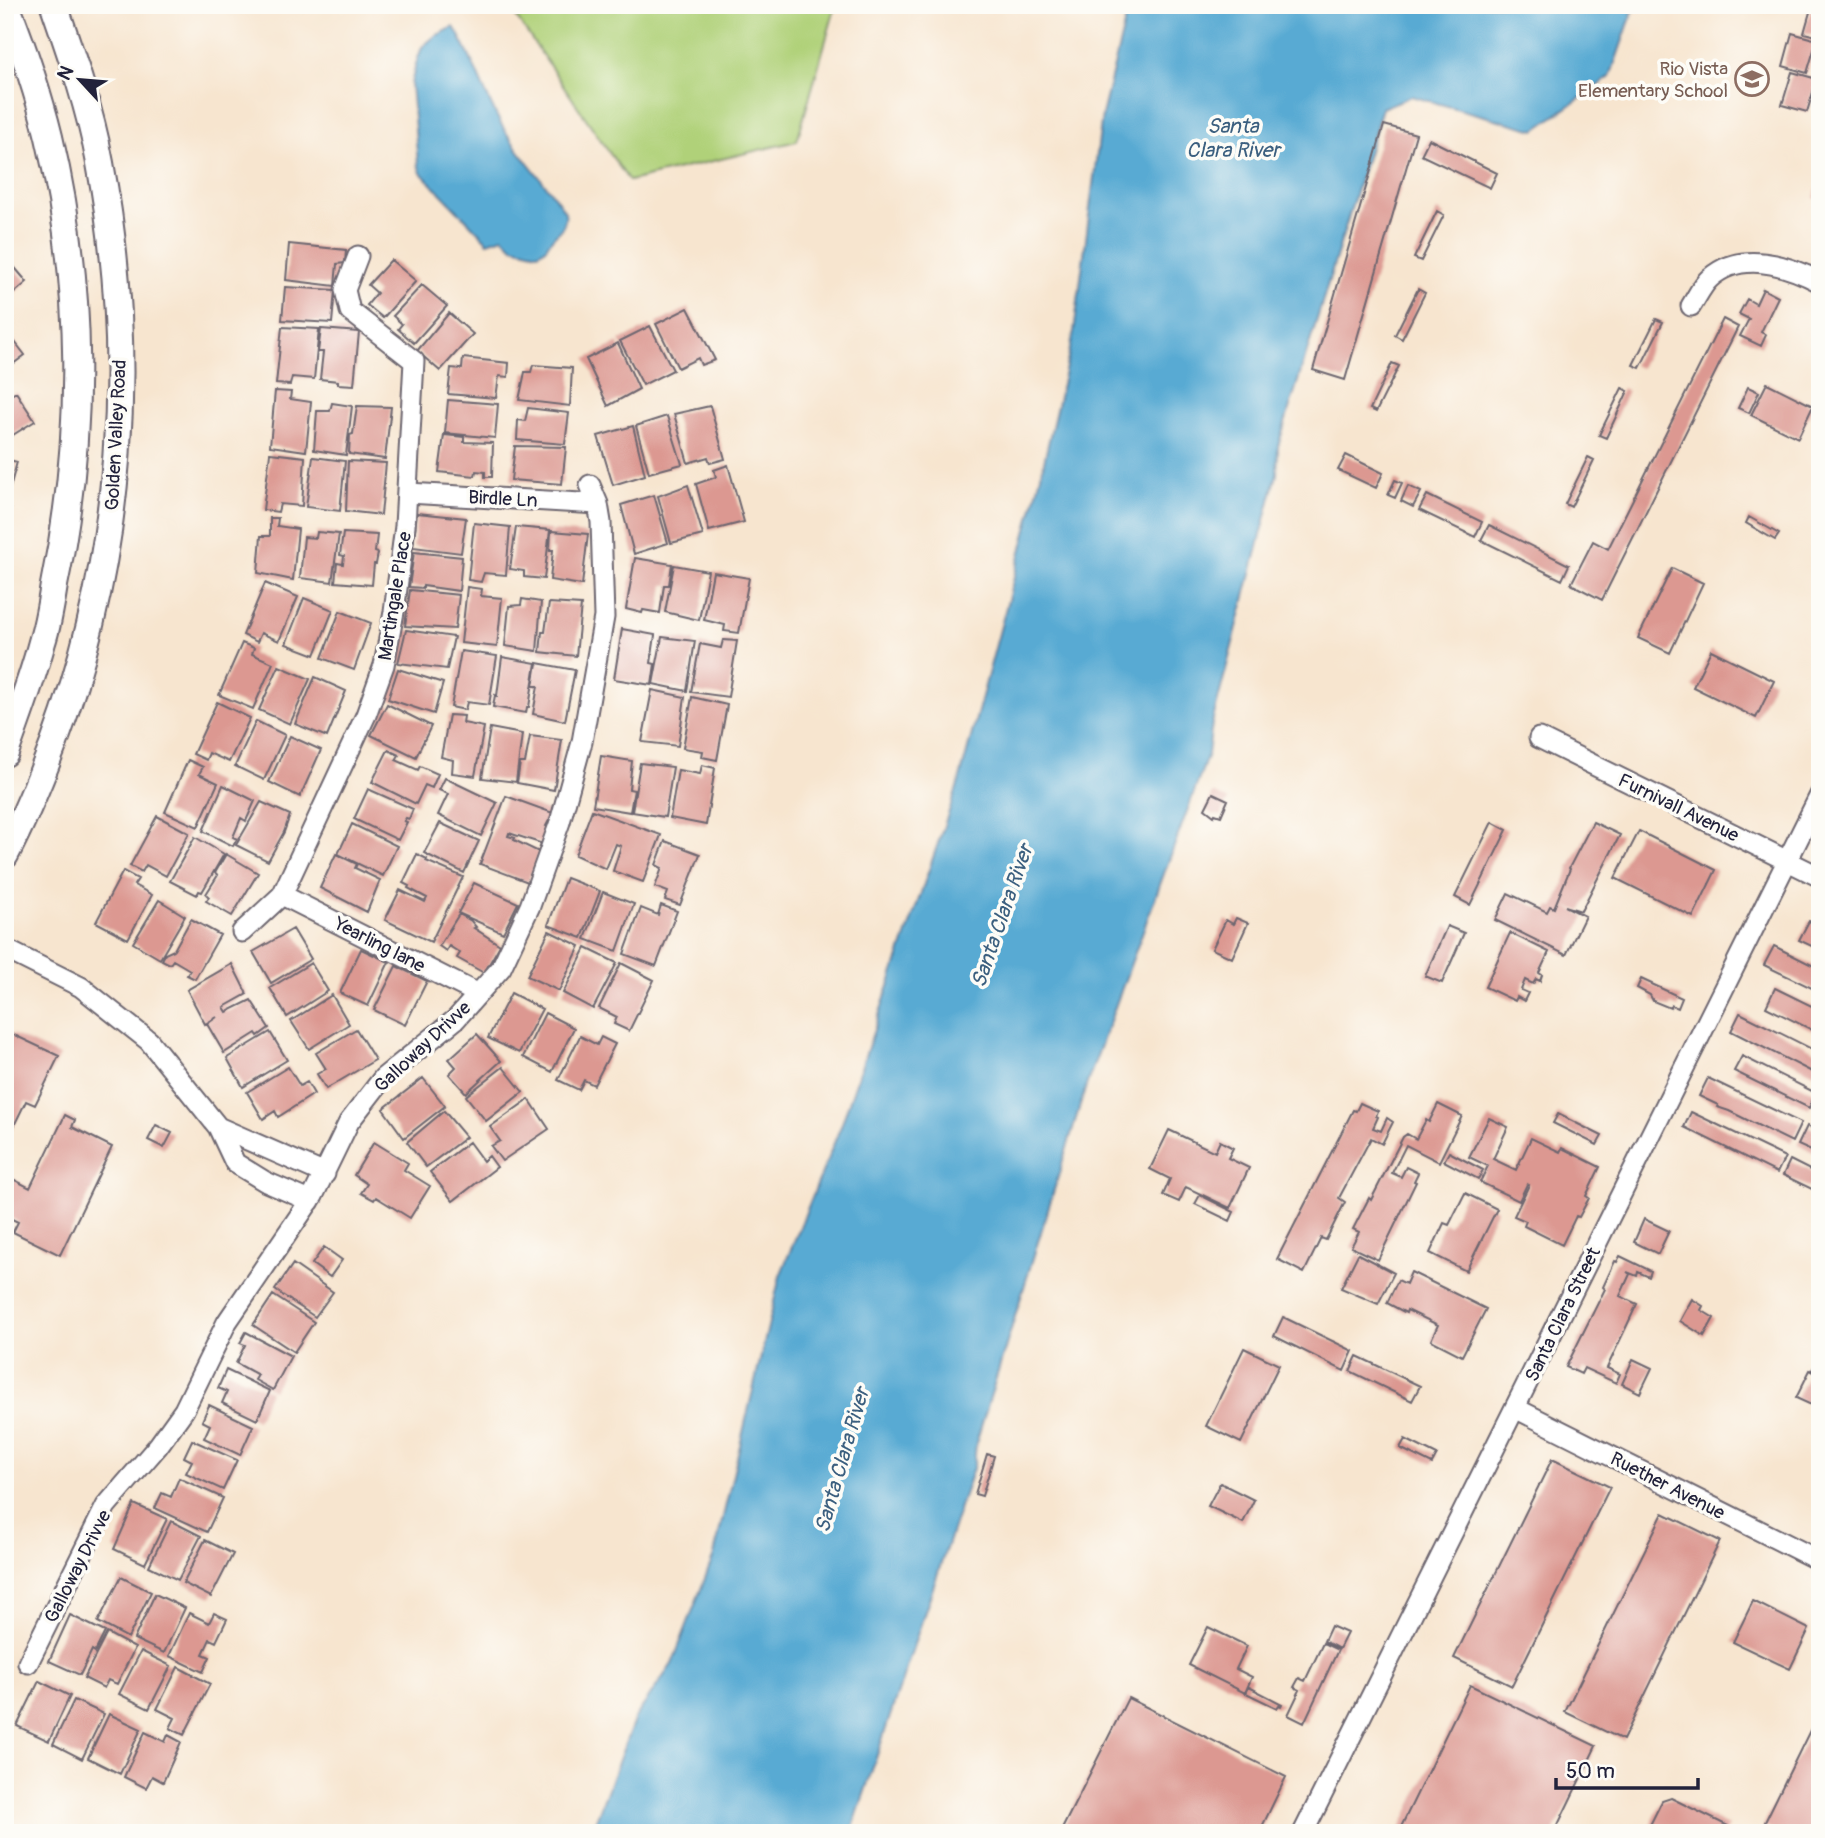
<svg xmlns="http://www.w3.org/2000/svg" width="1825" height="1838" font-family="Pangolin,sans-serif">
<style>
.green{fill:#b0d179;stroke:#697a5a;stroke-width:2}
.water{fill:#59aad3;stroke:#3e6687;stroke-width:2}
.building{fill:#dc9891}
.lines{fill:none;stroke-linecap:round;stroke-linejoin:round}
.minor-casing{stroke:#6d666f;stroke-width:23}
.secondary-casing{stroke:#6d666f;stroke-width:30}
.minor{stroke:#fff;stroke-width:19}
.secondary{stroke:#fff;stroke-width:26}
.labels{text-anchor:middle;stroke-width:7;stroke-linejoin:round;paint-order:stroke}
.education-label{font-size:19px;fill:#785e54;stroke:#fdfcf7;text-anchor:end}
.street-label{font-size:19px;fill:#22223b;stroke:#fdfcf7}
.water-label{font-size:21px;font-style:italic;fill:#3b5f7f;stroke:#fdfcf7}
</style>
<rect width="100%" height="100%" fill="#fdfcf7"/>
<filter id="ink" filterUnits="userSpaceOnUse"><feTurbulence type="fractalNoise" baseFrequency=".0143" numOctaves="2"/><feDisplacementMap in="SourceGraphic" scale="14" xChannelSelector="R" yChannelSelector="G"/><feConvolveMatrix kernelMatrix="1 2 1 2 8 2 1 2 1" color-interpolation-filters="sRGB"/></filter>
<filter id="wash" filterUnits="userSpaceOnUse"><feTurbulence type="fractalNoise" baseFrequency=".00686" numOctaves="4" result="noise"/><feDisplacementMap in="SourceGraphic" scale="28" xChannelSelector="R" yChannelSelector="G"/><feGaussianBlur stdDeviation="1.57" result="paint"/><feColorMatrix in="noise" values="0 0 0 0 0 0 0 0 0 0 0 0 0 0 0 0 0 1.4 0 .05"/><feComposite in="paint" operator="in"/></filter>
<g filter="url(#wash)">
<rect width="100%" height="100%" fill="#f7e5cf"/>
<!-- green -->
<path class="green" d="M508,5H836L797,141L629,181Z"/>
<!-- water -->
<path class="water" d="M1129,5H1635L1610,77L1535,130L1411,96L1382,108L1278,446L1277,474L1212,723L1208,754L1086,1086L976,1443L974,1465L851,1833H591L635,1718L672,1664L714,1555L780,1276L841,1126L959,782L1037,492L1074,332L1102,115Z
M454,27C474,59 484,96 504,129C522,159 547,183 565,212C568,231 552,233 546,248L538,253L513,247L503,237L488,242L421,173L418,164L411,84L416,64L422,47L435,36Z"/>
<g id="blocks">
<!-- building -->
<path class="building" d="M1812,5H1820V37L1804,33Z
M1792,33L1817,40L1807,73L1783,66Z
M1792,72L1817,79L1807,112L1782,105Z
M1384,125L1416,134L1345,380L1313,370Z
M1429,139L1497,173L1490,188L1421,155Z
M1819,181H1820V200L1814,198Z
M1437,211L1444,215L1421,261L1414,258Z
M289,244L346,250L345,263L337,264L335,286L286,280Z
M5,256L27,282L5,301Z
M391,260L416,281L383,318L367,305L377,293L368,285Z
M422,285L447,306L414,343L398,329L402,324L393,316Z
M285,287L335,290L332,323L282,320Z
M1418,289L1425,293L1402,339L1395,335Z
M1763,289L1778,297L1761,332L1766,335L1761,346L1740,336L1749,319L1739,314L1747,299L1756,304Z
M688,308L715,360L701,365L698,358L678,368L656,324Z
M449,313L473,334L440,371L417,351Z
M1656,319L1663,322L1640,368L1633,365Z
M1723,319L1738,327L1602,600L1571,584L1593,541L1608,549Z
M650,326L673,370L643,385L620,341Z
M282,327L319,329L314,379L292,377L290,385L276,384Z
M5,329L25,355L5,370Z
M321,329L359,332L354,385L338,384V381L320,379L323,352H318Z
M618,343L639,389L608,406L586,359Z
M463,358L509,363L508,377L499,376L496,398L448,394L451,368L462,369Z
M1392,363L1399,366L1376,412L1370,409Z
M533,365L572,368L570,406L519,400L525,372H531Z
M1767,383L1813,406L1798,438L1751,415Z
M1748,387L1759,392L1749,413L1738,408Z
M1622,388L1628,391L1606,438L1599,435Z
M275,391L291,392L290,399L311,402L306,451L270,446Z
M16,392L35,421L5,440V399Z
M448,400L498,404L495,438L445,433Z
M332,403L352,406L346,455L314,450L317,411H330Z
M357,406L391,407L385,459L349,454L350,435L353,434Z
M710,406L725,459L710,463L708,457L688,463L674,414Z
M528,408L569,413L565,444L517,440L518,420L525,421Z
M667,416L682,464L649,473L636,426Z
M633,426L645,475L613,485L598,436Z
M444,435L464,437V442L493,443L492,477H485V472L476,471L475,476L439,472Z
M515,446L566,447L562,484L511,480Z
M270,453L305,457L302,506L280,504L278,512L263,510Z
M1346,455L1383,473L1376,488L1338,470Z
M313,457L345,461L340,511L306,507Z
M1588,457L1594,460L1571,507L1565,504Z
M5,459L17,462L8,495L5,494Z
M348,461L386,463L381,515L346,511Z
M728,465L744,522L709,531L696,484L716,477L714,470Z
M1395,480L1402,483L1395,498L1388,495Z
M688,485L703,535L671,543L658,496Z
M1408,486L1421,492L1413,507L1401,501Z
M654,495L668,543L634,554L621,505Z
M1427,495L1482,522L1475,537L1419,510Z
M5,506L11,509L5,523Z
M417,513L466,518L461,553L413,547Z
M1749,517L1779,534L1775,540L1746,523Z
M270,518H278L277,526L298,529L293,580L258,573L261,536H270Z
M474,523L510,527L506,575L484,573L481,582L468,580Z
M1489,525L1569,565L1562,580L1481,540Z
M516,527L550,530L544,579L524,577V571L510,569Z
M551,531L588,534L582,585L550,580L553,550H550Z
M317,532L339,534L332,582L300,578L304,537L316,538Z
M343,533L377,535L375,552L378,553L376,564H374L372,585L335,582L337,563L343,564L344,556L340,555Z
M414,552L462,557L459,591L423,586V588L409,587Z
M635,558L672,564L669,585H664L660,613L643,610L642,613L626,609Z
M674,565L708,571L699,620L665,612Z
M1672,568L1703,583L1670,653L1638,638Z
M713,572L749,578L739,633L724,631L725,625L704,620Z
M265,583L298,597L279,641L261,633L257,642L243,635Z
M467,587L482,589L481,596L502,598L497,647L461,643Z
M410,590L459,595L455,629L405,626Z
M304,598L333,610L315,655L286,644Z
M522,599L541,602L537,651L505,646L509,606L521,605Z
M549,603L581,605L576,656L540,652L542,632H545Z
M340,611L371,623L354,670L322,658Z
M622,629L655,635L651,663L655,664L652,685L614,679Z
M406,630L454,637L447,669L398,663Z
M662,637L695,641L687,691L653,684Z
M723,640L737,641L728,697L691,692L700,644L721,648Z
M242,643L254,648L252,654L273,663L253,709L219,695Z
M1711,650L1774,681L1756,718L1693,687Z
M461,651L497,656L489,705L467,702L465,710L451,707Z
M502,657L536,663L529,707H527L526,713L493,707L495,695L497,696Z
M537,663L575,670L565,721L533,714L538,686H533Z
M279,666L310,679L290,724L259,710Z
M398,669L443,683L434,714L388,699Z
M315,677L346,691L327,737L295,724Z
M652,690L685,697L678,746L642,742Z
M692,697L727,705L717,760L702,757L703,751L683,748Z
M217,702L250,718L229,762L209,753L206,760L193,754Z
M387,704L431,726L416,757L371,735Z
M449,715L464,716L463,723L484,727L475,776L452,773L453,760L441,757Z
M256,721L285,735L264,780L235,766Z
M490,728L522,734L516,782L482,778Z
M290,736L321,750L300,797L269,782Z
M530,736L562,740L554,790L517,783L520,763H525Z
M388,750L399,755L396,760L418,770L420,766L438,774L432,788L425,785L416,804L372,782Z
M601,756L632,761L629,789L634,790L630,812L593,806Z
M188,760L203,767L199,774L218,783L198,827L165,812Z
M640,763L673,767L665,817L632,812Z
M702,765L715,768L706,825L670,818L678,770L700,774Z
M445,778L497,803L481,836L438,815L448,794L439,790Z
M223,785L255,801L246,821L241,818L233,837L237,839L233,846L203,831Z
M368,789L413,809L409,819L406,818L404,821L407,822L398,840L354,819Z
M1213,793L1228,800L1221,816L1215,814L1214,816L1205,809Z
M506,796L553,813L546,826L549,827L543,844L509,833L508,836L515,838L514,840L539,852L528,882L480,864Z
M261,802L290,815L284,832L268,861L236,845Z
M592,810L661,835L643,882L613,871L621,846L616,844L606,869L575,855Z
M157,816L189,833L166,876L146,865L142,872L130,866Z
M1492,822L1507,830L1470,905L1455,897Z
M1593,822L1620,835L1581,911L1565,906L1585,916L1566,955L1495,920L1508,893L1547,912L1550,906L1554,908L1570,869L1569,868Z
M440,823L479,841L464,873L424,853Z
M352,824L397,846L383,876L338,854Z
M1639,831L1716,870L1693,917L1615,878Z
M195,837L224,854L202,892L199,891L197,895L170,881Z
M665,841L700,854L680,905L665,900L668,892L655,887L662,868L656,865Z
M226,854L258,873L232,916L206,901L209,897L206,894L218,875L215,873Z
M336,854L357,864L355,868L380,880L367,912L320,888Z
M417,854L427,859L426,861L463,877L431,942L385,920L400,890L425,902L427,898L408,888L409,886L403,883Z
M123,871L138,879L134,885L152,895L128,939L96,922Z
M566,878L600,891L582,938L548,925Z
M474,883L518,903L503,933L458,913Z
M603,892L634,904L617,951L585,939Z
M159,900L185,916L160,959L133,943Z
M661,905L677,911L656,966L624,954L641,908L658,915Z
M459,914L471,921L476,927L474,928L500,945L484,973L457,958L460,953L449,946L446,951L439,946Z
M1236,918L1248,923L1232,958L1212,949L1226,920L1233,924Z
M191,919L220,935L195,979L187,975L190,970L173,960L170,964L162,960L165,954L174,950Z
M1809,921L1820,926V950L1799,940Z
M1447,926L1464,933L1442,983L1425,976Z
M293,929L311,959L271,983L253,952Z
M549,931L580,946L559,991L527,976Z
M1510,933L1549,952L1539,973L1542,975L1540,981L1536,979L1533,984L1525,980L1521,990L1528,993L1524,1001L1517,997L1515,1001L1485,987Z
M1774,946L1820,969V992L1764,965Z
M586,948L617,963L593,1009L563,993Z
M361,949L389,962L368,1006L340,993Z
M311,963L328,991L287,1017L270,988Z
M621,963L654,980L629,1031L614,1024L617,1017L599,1008Z
M232,964L247,994L224,1007L227,1012L251,1000L269,1028L258,1036L256,1033L224,1053L207,1024L217,1017L205,1024L187,990Z
M396,966L427,981L405,1025L374,1010Z
M1641,979L1682,998L1678,1008L1671,1005L1670,1008L1653,1001L1650,995L1637,988Z
M1775,988L1820,1010V1034L1766,1007Z
M511,993L542,1009L519,1053L488,1038Z
M332,995L349,1024L309,1049L291,1021Z
M545,1013L574,1028L552,1072L523,1057Z
M1740,1013L1820,1053V1076L1731,1031Z
M356,1029L375,1060L326,1089L317,1074L326,1069L316,1053Z
M270,1032L287,1060L243,1087L227,1058Z
M12,1034L59,1056L35,1105L26,1101L5,1144V1048Z
M477,1034L501,1061L466,1093L449,1074L456,1067L449,1059Z
M580,1036L597,1045L601,1037L615,1044L594,1085L584,1080L579,1090L558,1080Z
M1742,1056L1816,1093L1809,1108L1734,1071Z
M288,1067L300,1086L307,1082L314,1094L278,1117L275,1111L263,1119L247,1092Z
M503,1067L523,1092L486,1121L466,1096Z
M423,1078L445,1106L404,1138L383,1109Z
M1708,1078L1801,1123L1792,1142L1729,1111L1717,1107L1718,1105L1699,1096Z
M529,1099L549,1129L502,1161L491,1146L500,1141L490,1127Z
M1360,1103L1378,1111L1376,1116L1378,1117L1373,1128L1381,1131L1387,1118L1393,1122L1382,1144L1371,1138L1339,1198L1345,1202L1326,1240L1321,1238L1304,1273L1277,1259L1353,1110L1356,1111Z
M1438,1104L1462,1116L1439,1162L1406,1145L1392,1173L1401,1177L1406,1167L1418,1173L1414,1181L1416,1182L1378,1260L1351,1247L1359,1232L1353,1229L1369,1198L1371,1200L1403,1137L1407,1134L1416,1139L1426,1120L1429,1122Z
M444,1111L466,1137L426,1167L407,1142Z
M1691,1112L1785,1157L1777,1173L1684,1127Z
M1558,1114L1602,1136L1597,1145L1553,1123Z
M65,1115L75,1120L72,1127L112,1147L60,1255L13,1232L18,1222L8,1217L5,1222V1175L30,1188Z
M1489,1118L1508,1127L1493,1159L1516,1170L1531,1138L1560,1152L1562,1148L1600,1167L1586,1196L1589,1198L1579,1217L1576,1216L1562,1245L1524,1226L1526,1221L1514,1216L1529,1185L1527,1184L1519,1201L1480,1182L1488,1166L1469,1157Z
M156,1125L172,1133L164,1148L148,1140Z
M1807,1126L1820,1132V1155L1798,1145Z
M1169,1130L1215,1152L1220,1141L1233,1148L1228,1158L1249,1168L1230,1208L1186,1187L1179,1202L1163,1195L1170,1179L1150,1169Z
M374,1142L408,1163L404,1170L430,1186L410,1218L376,1197L374,1200L361,1193L367,1184L354,1175Z
M469,1142L483,1161L489,1156L497,1167L453,1201L430,1172Z
M1449,1152L1483,1170L1478,1179L1444,1161Z
M1790,1160L1820,1175V1193L1783,1175Z
M1465,1193L1497,1209L1466,1271L1430,1253L1444,1223L1449,1225Z
M1200,1195L1234,1212L1230,1221L1195,1204Z
M1644,1219L1669,1231L1658,1254L1634,1242Z
M324,1247L342,1260L330,1277L312,1264Z
M1358,1254L1394,1273L1378,1304L1341,1288Z
M1620,1256L1651,1271L1649,1277L1638,1272L1637,1276L1627,1272L1630,1274L1620,1296L1637,1304L1607,1368L1620,1374L1616,1383L1584,1368L1581,1374L1566,1367L1605,1289L1603,1287L1615,1261L1617,1262Z
M293,1264L333,1292L315,1317L275,1290Z
M1411,1272L1486,1309L1462,1356L1431,1340L1438,1325L1407,1310L1406,1313L1387,1303L1398,1280L1406,1284Z
M273,1295L314,1322L294,1352L253,1325Z
M1692,1299L1703,1306L1701,1310L1714,1318L1704,1336L1680,1321Z
M1283,1317L1353,1351L1344,1371L1274,1336Z
M246,1332L291,1356L273,1390L255,1380L258,1375L236,1363L245,1345L240,1343Z
M1244,1348L1279,1365L1241,1443L1206,1426Z
M1357,1356L1420,1386L1412,1401L1350,1371Z
M1820,1356V1374L1812,1370Z
M1633,1359L1652,1368L1640,1393L1622,1384Z
M226,1370L270,1391L257,1420L222,1403L227,1392L218,1388Z
M1810,1370L1820,1375V1409L1796,1398Z
M209,1405L253,1426L240,1455L204,1438L210,1425L202,1421Z
M1405,1439L1437,1455L1432,1464L1400,1448Z
M192,1440L237,1460L223,1490L186,1473L192,1461L184,1457Z
M987,1454L994,1456L982,1496L975,1494Z
M1552,1459L1610,1487L1512,1686L1454,1658Z
M179,1478L223,1498L207,1532L155,1508L162,1493L171,1497Z
M1220,1483L1254,1500L1243,1523L1208,1506Z
M134,1504L167,1519L145,1564L114,1549Z
M1663,1513L1720,1541L1623,1740L1565,1712Z
M171,1521L201,1536L178,1580L149,1566Z
M205,1540L233,1554L211,1597L183,1583Z
M121,1577L151,1592L128,1638L98,1622Z
M155,1594L185,1608L164,1653L134,1639Z
M1753,1601L1809,1629L1790,1669L1733,1642Z
M189,1613L209,1623L214,1613L227,1619L216,1642L210,1639L203,1654L210,1657L203,1672L169,1656Z
M70,1615L105,1632L95,1652L92,1650L80,1675L49,1661Z
M1331,1626L1347,1633L1339,1649L1324,1641Z
M1208,1627L1247,1646L1236,1669L1252,1677L1245,1693L1189,1665Z
M107,1633L135,1648L117,1684L108,1680L104,1688L84,1678Z
M1323,1643L1338,1650L1304,1723L1288,1715L1300,1690L1294,1687L1299,1678L1305,1681Z
M141,1651L171,1666L149,1709L119,1694Z
M178,1667L210,1684L184,1735L170,1728L175,1718L157,1709Z
M39,1681L70,1696L49,1741L17,1726Z
M1470,1685L1596,1746L1554,1833H1398Z
M1249,1687L1282,1704L1281,1706L1279,1705L1277,1708L1246,1693Z
M1128,1698L1286,1777L1259,1833H1060Z
M74,1700L104,1714L82,1759L53,1744Z
M1820,1710V1833H1777L1763,1826Z
M109,1714L141,1729L120,1774L88,1758Z
M145,1732L165,1742L168,1735L181,1742L163,1782L152,1776L146,1788L124,1777Z
M1671,1798L1728,1826L1725,1833H1646L1662,1801Z"/>
</g>
</g>
<g filter="url(#ink)">
<use href="#blocks" fill-opacity="0" stroke="#6d666f" stroke-width="2"/>
<g class="lines">
<!-- minor casing -->
<g class="minor-casing">
<path id="minor" d="M1691,306C1697,297 1702,285 1710,278C1741,250 1787,265 1820,282
M408,493L598,504
M1539,738L1820,877
M282,895L478,994
M242,932L282,895L366,715L384,665L394,612L405,526L414,361L350,311L345,290L358,256
M5,949L81,987L149,1041L218,1127L235,1163L266,1182L310,1201
M218,1127L325,1174
M1515,1408L1820,1561
M28,1663L106,1506L158,1446L184,1410L227,1322L313,1196L349,1122L383,1078L456,1019L501,968L530,906L560,822L582,742L604,617L601,522L598,504L590,485
M1303,1833L1820,795"/>
</g>
<!-- secondary casing -->
<g class="secondary-casing">
<path id="secondary" d="M5,753C18,716 32,680 42,642C48,624 51,604 54,585C85,438 84,283 49,137C38,92 23,48 6,5
M5,855C24,819 40,780 54,743C123,557 136,357 100,163C90,109 72,57 54,5"/>
</g>
<!-- minor -->
<use href="#minor" class="minor"/>
<!-- secondary -->
<use href="#secondary" class="secondary"/>
</g>
</g>
<!-- icons -->
<defs>
<g id="school-ring" transform="scale(1.75)"><circle r="9.5" fill="#fdfcf7" stroke="#8d6e63" stroke-width="1.5"/><path d="M0-5L7-2L0 1L-7-2ZM-4 1L0 2.5L4 1V4Q0 6-4 4Z" fill="#8d6e63"/></g>
</defs>
<g fill-rule="evenodd">
<use href="#school-ring" x="1752" y="79"/>
</g>
<g class="labels">
<!-- education labels -->
<g class="education-label">
<text x="1728" y="75">Rio Vista<tspan x="1728" dy="22">Elementary School</tspan></text>
</g>
<!-- street labels -->
<g class="street-label">
<text transform="translate(115 435) rotate(-87)" y="7">Golden Valley Road</text>
<text transform="translate(503 498) rotate(3)" y="7">Birdle Ln</text>
<text transform="translate(394 596) rotate(-81)" y="7">Martingale Place</text>
<text transform="translate(1679 807) rotate(26)" y="7">Furnivall Avenue</text>
<text transform="translate(380 944) rotate(27)" y="7">Yearling lane</text>
<text transform="translate(422 1046) rotate(-43)" y="7">Galloway Drivve</text>
<text transform="translate(1562 1314) rotate(-64)" y="7">Santa Clara Street</text>
<text transform="translate(1668 1485) rotate(27)" y="7">Ruether Avenue</text>
<text transform="translate(77 1566) rotate(-63)" y="7">Galloway Drivve</text>
</g>
<!-- water labels -->
<g class="water-label">
<text x="1233" y="133">Santa<tspan x="1233" dy="24">Clara River</tspan></text>
<text transform="translate(1002 916) rotate(-71)" y="7">Santa Clara River</text>
<text transform="translate(842 1460) rotate(-74)" y="7">Santa Clara River</text>
</g>
</g>
<!-- margin -->
<rect width="1825" height="1838" fill="none" stroke="#fdfcf7" stroke-width="28"/>
<!-- north arrow -->
<g transform="translate(80 80) rotate(296)" stroke="#fdfcf7" stroke-width="5" paint-order="stroke">
<path d="M0-5L12 26L0 18L-12 26Z" fill="#22223b"/>
<text y="-10" font-size="19" font-weight="bold" text-anchor="middle" fill="#22223b">N</text>
</g>
<!-- scale -->
<path d="M1556 1778v10h142v-10" fill="none" stroke="#22223b" stroke-width="3.5"/>
<text x="1566" y="1778" font-size="21" fill="#22223b" stroke="#fdfcf7" stroke-width="5" paint-order="stroke">50 m</text>
</svg>
